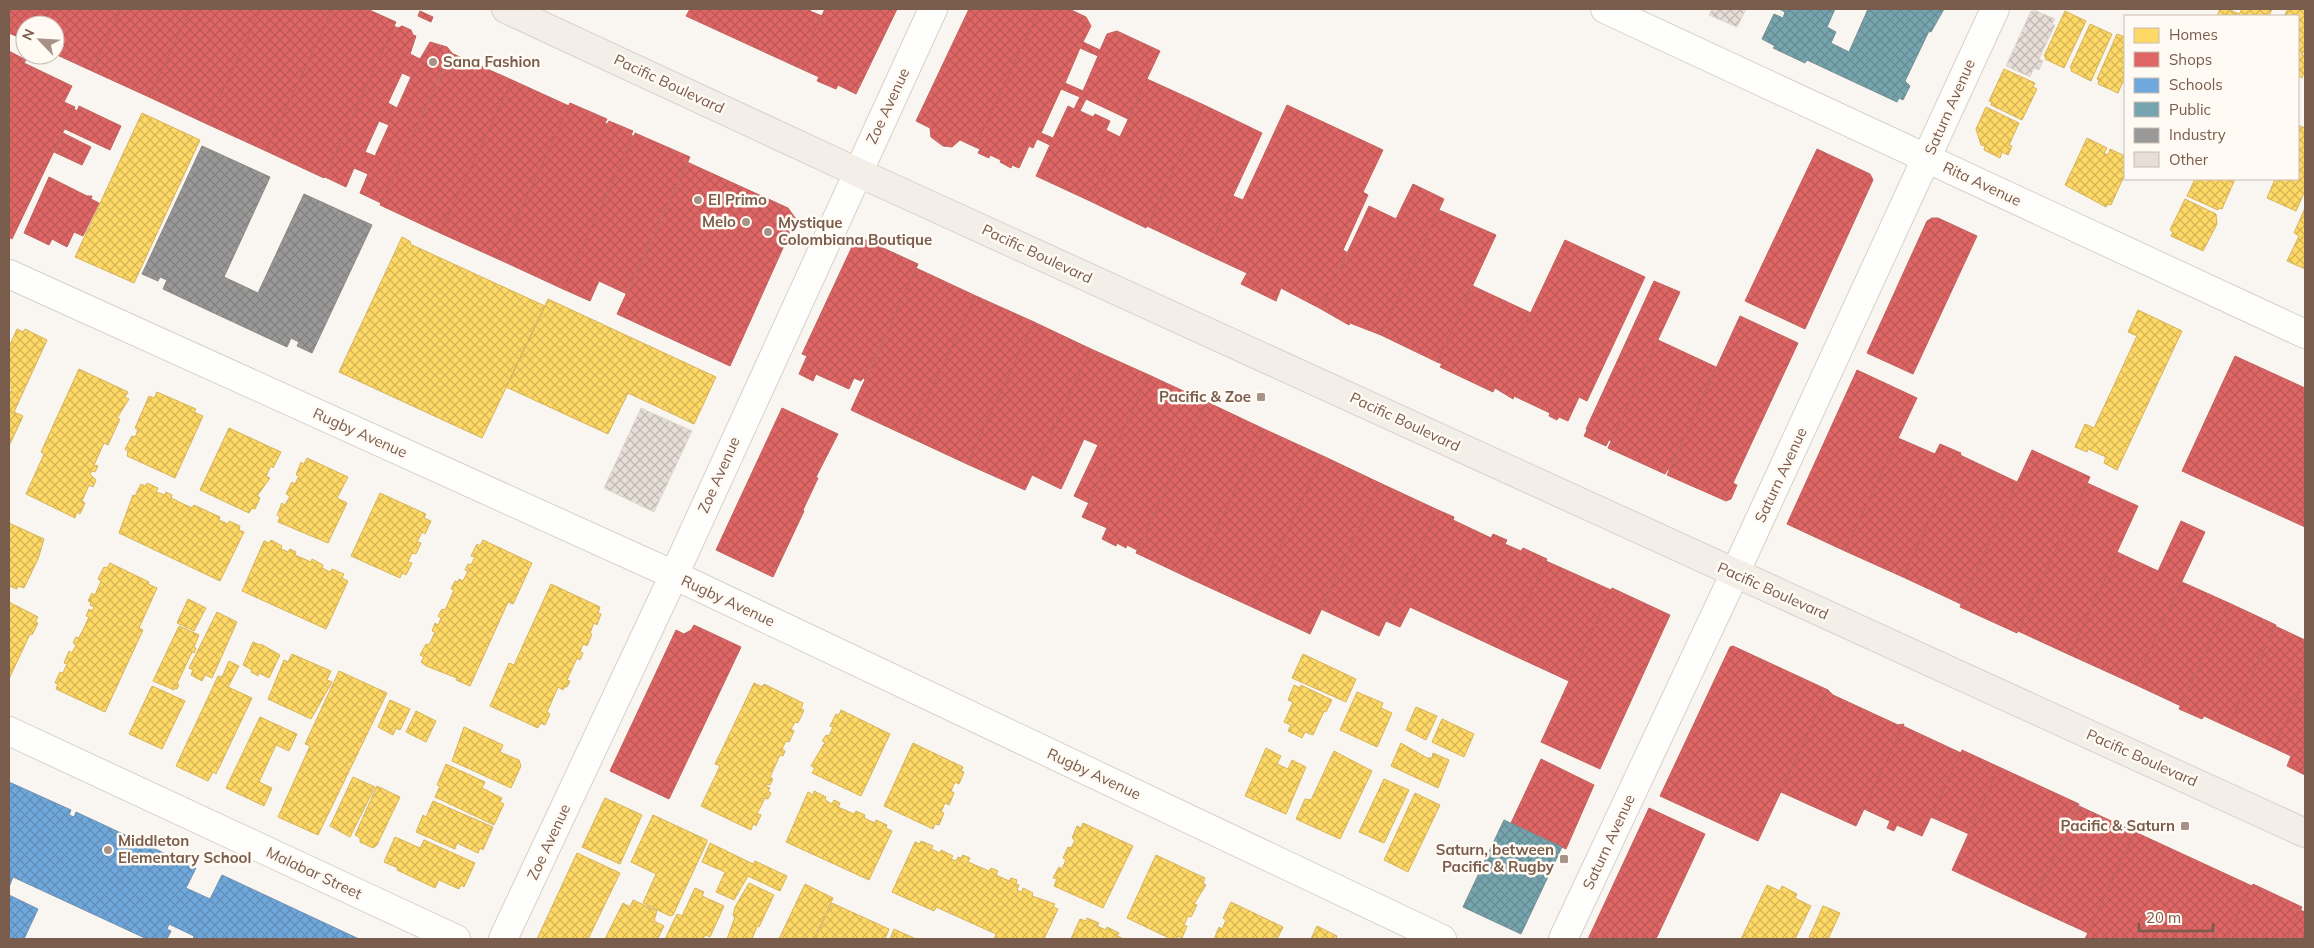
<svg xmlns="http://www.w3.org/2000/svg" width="2314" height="948" font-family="Mulish,sans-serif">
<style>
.homes{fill:url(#homes-cross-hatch);stroke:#d7b45e}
.shops{fill:url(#shops-cross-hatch);stroke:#c1635e;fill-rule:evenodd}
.schools{fill:url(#schools-cross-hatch);stroke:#7291b1}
.public{fill:url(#public-cross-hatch);stroke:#778f92}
.industry{fill:url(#industry-cross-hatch);stroke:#908782}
.building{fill:url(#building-cross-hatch);stroke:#e2d8d2}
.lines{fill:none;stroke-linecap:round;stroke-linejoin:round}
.minor-casing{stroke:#d7d1cb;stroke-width:30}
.major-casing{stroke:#dad1cc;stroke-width:30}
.minor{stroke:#fefefd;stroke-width:28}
.major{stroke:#f3eee8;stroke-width:28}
.poi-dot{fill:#a69286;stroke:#fffaf3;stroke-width:2}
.labels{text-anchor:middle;stroke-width:5;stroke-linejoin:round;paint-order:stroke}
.poi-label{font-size:15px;font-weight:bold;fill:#7a5c4d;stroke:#fffaf3;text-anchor:start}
.street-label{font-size:15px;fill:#7a5c4d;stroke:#fffaf3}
</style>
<defs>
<pattern id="homes-cross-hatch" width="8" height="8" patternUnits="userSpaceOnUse" patternTransform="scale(1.25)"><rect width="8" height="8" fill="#ffd966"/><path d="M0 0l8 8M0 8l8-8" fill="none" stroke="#d3b356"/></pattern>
<pattern id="shops-cross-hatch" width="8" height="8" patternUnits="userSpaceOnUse" patternTransform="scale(1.25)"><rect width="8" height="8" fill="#e06666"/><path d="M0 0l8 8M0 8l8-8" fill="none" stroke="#bb5756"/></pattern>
<pattern id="schools-cross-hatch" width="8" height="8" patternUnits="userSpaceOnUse" patternTransform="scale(1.25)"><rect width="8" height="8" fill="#6fa8dc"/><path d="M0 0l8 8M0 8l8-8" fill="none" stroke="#608cb5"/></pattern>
<pattern id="public-cross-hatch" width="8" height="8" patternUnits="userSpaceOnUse" patternTransform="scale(1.25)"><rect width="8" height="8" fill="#76a5af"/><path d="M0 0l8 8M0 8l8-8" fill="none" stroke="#668a91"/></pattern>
<pattern id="industry-cross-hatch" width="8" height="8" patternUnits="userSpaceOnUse" patternTransform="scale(1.25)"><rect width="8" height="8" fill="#999"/><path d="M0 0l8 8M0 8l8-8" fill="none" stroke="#82807f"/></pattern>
<pattern id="building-cross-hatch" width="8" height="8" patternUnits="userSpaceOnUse" patternTransform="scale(1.25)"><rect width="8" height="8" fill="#e6ded7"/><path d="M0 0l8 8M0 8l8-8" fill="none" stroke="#bfb7b1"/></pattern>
</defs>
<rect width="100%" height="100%" fill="#f9f5f0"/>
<!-- homes -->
<path class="homes" d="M2220,9H2228L2239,14L2242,9H2272L2269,16H2217Z
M2288,9H2305V49L2302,55L2305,56V70L2302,78L2298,76V16H2284Z
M2065,11L2086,21L2064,68L2045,59L2046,57L2044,56Z
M2090,24L2112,34L2091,81L2071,71L2072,69L2070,68Z
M2117,34L2125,37V77L2118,93L2098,84L2099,80L2097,79Z
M2004,69L2035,83L2033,87L2037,89L2022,120L1991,105L1992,102L1989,101Z
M1986,107L2019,123L2009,145L2012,146L2008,155L2002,152L2000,158L1984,150L1985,146L1981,145L1976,129Z
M142,113L200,140L134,283L75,257Z
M2300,126L2305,128V191L2296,211L2267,198L2275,179H2298V131Z
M2087,138L2107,148L2104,153L2108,155L2110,149L2125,156V174L2111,205L2108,204L2106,207L2065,185Z
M2195,179H2235L2222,209L2219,208L2218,210L2187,196Z
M2185,199L2216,214L2217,224L2203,251L2171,236L2173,232L2170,230Z
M2305,208V269L2287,261L2299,236L2294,233Z
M402,237L411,242L410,244L545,306L482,438L339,372Z
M548,299L716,377L694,424L628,393L608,434L506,387Z
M2138,310L2182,331L2117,470L2104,463L2106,457L2088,449L2087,452L2075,447L2085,424L2094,428L2137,336L2128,332Z
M17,329L23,332L25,329L47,340L14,412L23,416L9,446V395L12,389L9,387V347Z
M79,369L128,392L125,397L129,399L117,418L120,419L108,445L104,443L94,465L98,466L95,472L92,471L90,474L96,480L93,487L89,485L82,501L85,503L80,514L77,512L75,518L26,494L44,454L41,452Z
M157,392L196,409L194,412L203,416L175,478L127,456L128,451L125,449L132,436L135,437L138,430L135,428L149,396L154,398Z
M229,428L281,452L273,468L271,466L266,476L270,478L257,496L260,498L255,509L252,508L249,513L200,490Z
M307,458L348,477L337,498L347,503L328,543L278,522L280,517L277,515L282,503L285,505L290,496L286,494L292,482L295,484L299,476L296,475L301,462L304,464Z
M147,483L158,488L156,492L165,495L166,492L172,495L171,498L192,508L194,505L220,517L219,520L228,524L229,521L240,526L239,530L244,532L220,581L119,533L133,495L135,496L141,484L145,486Z
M380,493L426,514L424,518L431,521L425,534L422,532L417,542L421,543L416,554L412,553L408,562L412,563L406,575L402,573L400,578L351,556Z
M9,523L44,539L38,559L24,588L18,586L17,589L9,586Z
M271,540L282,546L281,549L288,552L290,549L296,552L295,555L311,562L312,559L323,565L322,568L330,572L332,569L344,574L342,578L348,581L326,629L242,591L264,541L269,543Z
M483,540L532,563L513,604L508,602L470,686L456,680L457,678L426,666L421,662L424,657L420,655L426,644L429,645L435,632L432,631L435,623L438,625L441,618L438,616L442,609L445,610L454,590L451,589L455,581L458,582L459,579L463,581L468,571L465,570L468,564L471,565L475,557L471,556L477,544L480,546Z
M110,563L149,582L148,584L157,588L139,628L143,630L105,712L56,689L58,684L55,683L60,672L63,673L67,664L64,663L69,651L72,653L76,645L73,643L76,637L79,638L89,617L86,616L89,609L92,611L94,607L90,605L91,602L88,601L92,593L95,595L101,581L98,579L104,567L107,568Z
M551,584L600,607L598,613L601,614L597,625L594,623L590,633L592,634L587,646L583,644L580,652L583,653L580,660L577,658L567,680L570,681L567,687H564L563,690L558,687L547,712L550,714L545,725L540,723L538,728L490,706L509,663L514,665Z
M188,599L206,608L194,631L177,623Z
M9,602L38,617L35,622L38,623L32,635L30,634L9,679Z
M217,612L237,622L212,678L205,675L202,681L191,675L193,670L189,668Z
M179,626L199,635L194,647L196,648L194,653L192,652L177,684L179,685L177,689L175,688L174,690L153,681Z
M253,642L260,645L261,644L280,655L269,678L259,673L258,676L251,672L252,670L243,665Z
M292,654L331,671L327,680L332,682L311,719L268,699L284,660L288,662Z
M1303,654L1356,679L1346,702L1292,678Z
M229,661L239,666L228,687L252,698L216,774L213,772L208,781L176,766L218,676L222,677Z
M339,671L387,693L318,835L278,817L310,746L305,744Z
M754,683L762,687L764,684L803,703L801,709L804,710L798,723L795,722L791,729L794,731L789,742L786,741L782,749L785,751L783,756L780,755L770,777L773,779L770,785L767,784L766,786L770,788L768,791L771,793L768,799L765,798L757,814L761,815L756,826L753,824L751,830L701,806L720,766L715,764Z
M1294,685L1300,688L1301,685L1332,700L1326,712L1324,711L1313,735L1305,732L1302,738L1288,731L1291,725L1284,722L1293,702L1288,700Z
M152,686L185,701L162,749L129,734Z
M1357,692L1383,703L1381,708L1392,713L1377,747L1340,730Z
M390,700L410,709L400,730L396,728L393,735L378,727Z
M1416,707L1437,716L1426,740L1406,730Z
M841,710L890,734L861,796L812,773L815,768L811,766L825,742L822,741L826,735L829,736L833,727L830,726L836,714L839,715Z
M416,711L436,721L426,742L406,732Z
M260,717L297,734L289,751L276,745L259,782L272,788L264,806L226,788Z
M1442,719L1474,734L1464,757L1432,742Z
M464,727L503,745L500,752L519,760L521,766L511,788L452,761Z
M913,743L963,767L961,771L964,772L959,784L955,782L951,791L954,793L949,805L945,803L941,812L944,813L939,825L935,824L933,829L884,806Z
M1401,743L1427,758H1432L1433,753L1449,760L1438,788L1391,766Z
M1266,748L1281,756L1277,764L1288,769L1292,760L1306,767L1286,814L1245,796Z
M1334,751L1372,771L1340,839L1296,819L1305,799L1311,800Z
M446,764L485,782L482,788L502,798L500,802L504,804L494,825L435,797L440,786L437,785Z
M353,777L375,787L350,837L330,826Z
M1384,779L1409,790L1384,843L1359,832Z
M377,786L400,797L377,845L373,848L360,842V838L355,835Z
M814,791L826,797L825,800L832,804L834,800L840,803L838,807L854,814L856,811L865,815L864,818L875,823L876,820L887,825L886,828L892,831L869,880L786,842L808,792L813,795Z
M1415,793L1440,805L1408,872L1384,860Z
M605,798L642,815L620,864L582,847Z
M433,801L493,827L483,850L480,848L478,853L457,843L455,849L416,832L423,815L426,817Z
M653,815L707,840V842L673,915L670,916L643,903L656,874L631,862Z
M1083,823L1133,846L1103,908L1054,886L1057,879L1053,878L1059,867L1062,869L1066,860L1063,858L1068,847L1071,848L1075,840L1072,838L1077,826L1081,828Z
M395,837L420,848L424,840L475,863L464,887L461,885L459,889L439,880L435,888L397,870L398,868L384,862Z
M921,841L933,846L931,849L940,853L941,850L953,856L951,859L956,861L958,857L961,858L963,855L970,858L968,862L989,871L991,868L998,871L996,875L1009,881L1011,878L1017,880L1016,884L1019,885L1017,890L1022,892L1023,888L1033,893L1032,896L1055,904L1053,907L1058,909L1044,939H994L996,934L936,907L934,911L892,892L915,842L920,844Z
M710,843L753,864L755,861L787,876L780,891L748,876L734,900L716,892L725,872L702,862Z
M577,853L620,873L588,939H537Z
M1156,855L1205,878L1203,883L1206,885L1194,904L1197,905L1191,917L1188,916L1184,925L1187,926L1182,938L1178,936L1177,939H1171L1127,918Z
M749,883L774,895L759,927L757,926L752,939H727L735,917L733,916L735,907Z
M805,884L833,898L814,939H779Z
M1767,885L1780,891L1782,886L1797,894L1795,898L1811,906L1795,939H1741Z
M695,888L704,892L702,896L724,906L710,937L705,935L703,939H665L677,914L682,916Z
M633,900L657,911L654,921L664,926L658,938L660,939H605L623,903L630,907Z
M1231,902L1283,927L1277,939H1214L1219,927L1222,929L1226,920L1223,918Z
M832,903L889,929L885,939H815Z
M1823,906L1840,913L1828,939H1814L1809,937Z
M1087,918L1099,923L1097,926L1106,930L1107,927L1119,933L1117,936L1124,939H1071L1080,919L1086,921Z
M1317,926L1337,936L1336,939H1311Z
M894,929L916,939H890Z"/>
<!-- shops -->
<path class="shops" d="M9,9H51L43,25H25V40L9,33Z
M51,9H121L92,71L55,54V25H43Z
M121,9H191L149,97L92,71Z
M191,9H261L207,124L149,97Z
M261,9H333L266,151L207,124Z
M333,9H367L396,22L324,178L266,151Z
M690,9H811L810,11L822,16L797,67L686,16Z
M825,9H897L856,94L838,85L836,89L817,81L819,77L797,67Z
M969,9H1040L975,147L960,140L952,147L943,146L931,137L930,128L916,121Z
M1040,9H1069L1086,17L1091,26L1083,42L1100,50L1107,34L1117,31L1160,51L1128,119L1086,99L1080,111L1093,117L1095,114L1110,121L1106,130L1120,137L1090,201L1036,176L1050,145L1037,139L1033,148L1029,146L1019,168L1012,165L1011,168L1000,162L1001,160L990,155L989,158L978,153L980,149L975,147ZM1080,48L1098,56L1083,91L1065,83ZM1061,89L1080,97L1074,109L1068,106L1053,138L1041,133Z
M420,11L433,17L431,22L418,16Z
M394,26L398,28L402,26L411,30L413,35L416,36L410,54L420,59L430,42L447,47L452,53L381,203L360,193L368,174L354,168L346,187L325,177ZM402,73L411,77L397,108L388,103ZM379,121L389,125L375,156L365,152Z
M9,51L26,60L24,63L72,86L64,102L75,107L12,239L9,237Z
M451,53L512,80L440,233L380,205Z
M1147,79L1204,105L1146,228L1090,201Z
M512,80L569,106L498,259L440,233Z
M570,103L607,119L605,123L607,124L609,121L633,131L631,135L633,136L563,289L498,259Z
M1204,105L1262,133L1206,254L1147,226Z
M1287,105L1383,150L1363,192L1368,195L1343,250L1348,253L1321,309L1281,288L1276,301L1241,284L1247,273L1206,254L1233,196L1243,200Z
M79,106L121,126L110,150L65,129L74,109L77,111Z
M63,133L91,147L82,165L54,152Z
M635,133L690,157L627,294L599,281L590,301L563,289Z
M1817,149L1870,174L1873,180L1805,329L1745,301Z
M687,162L788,208L796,219L730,366L617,314Z
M49,177L87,196H92L91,199L99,203L83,236L74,232L67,247L52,239L49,245L24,233Z
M1413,184L1444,199L1381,335L1350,323L1349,325L1321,309L1369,206L1396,219Z
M1439,210L1496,235L1437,362L1381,335Z
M1932,218H1938L1977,236L1913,374L1867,353L1927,221Z
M857,236L918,264L866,379L863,378L861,381L854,378L849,389L816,374L813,381L799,374L807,356L802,354Z
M1565,240L1645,277L1587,401L1579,397L1568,421L1559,417L1557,420L1549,416L1550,413L1514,396L1513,399L1495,388Z
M916,268L976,296L909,437L851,410Z
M1654,281L1680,292L1611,441L1609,440L1606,446L1584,436L1587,430L1586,429Z
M1473,286L1531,313L1493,392L1440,367L1442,364L1437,362Z
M976,296L1034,322L967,464L909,437Z
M1740,316L1798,343L1733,483L1737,485L1731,499L1726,501L1667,475Z
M1034,322L1091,349L1025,490L967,464Z
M1658,340L1716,367L1670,470L1668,469L1665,474L1608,448Z
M1091,349L1149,375L1089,503L1074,496L1098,445L1084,439L1061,489L1032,475Z
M2235,356L2305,388V527L2182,471Z
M1857,370L1917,398L1845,551L1787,524Z
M1149,375L1207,402L1137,550L1127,545L1126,548L1117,543L1116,546L1102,539L1107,528L1082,517Z
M1207,402L1264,429L1193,580L1136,553Z
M782,408L838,434L816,477L818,478L803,510L804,511L773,577L716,550Z
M1264,429L1323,456L1252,607L1193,580Z
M1898,438L1935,454L1940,444L1961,453L1903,577L1845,551Z
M2032,450L2090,477L2017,633L1960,607Z
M1960,455L2017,482L1961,604L1903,577Z
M1323,456L1380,483L1310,634L1252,607Z
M1380,483L1438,510L1379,636L1321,609Z
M2087,483L2138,506L2070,655L2018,631Z
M1438,510L1454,517L1453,520L1491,538L1493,534L1507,540L1505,544L1521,551L1523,548L1547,559L1504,651L1410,607L1400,627L1386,621Z
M2181,521L2205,532L2134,684L2070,655L2117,552L2158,571Z
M1546,561L1611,590L1569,681L1504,651Z
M2182,582L2229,603L2181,706L2134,684Z
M1612,588L1670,615L1600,769L1541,742Z
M2229,603L2276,625L2228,727L2204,716L2202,719L2179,709Z
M694,625L741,647L669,799L610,771L676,630L684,634L691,630Z
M2275,626L2305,640V680L2274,748L2228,727Z
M1733,646L1828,690L1758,841L1660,796L1730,647Z
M2305,680V775L2287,766L2291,756L2274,748Z
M1828,690L1833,695L1898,725L1904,724L1856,826L1781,792Z
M1903,726L1961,753L1922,836L1897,825L1894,831L1887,828L1890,821L1864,809Z
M1962,750L1999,767L1969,834L1931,817Z
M1541,759L1594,785L1566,849L1511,823Z
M1999,767L2079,804L2031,907L1952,870Z
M2079,806L2135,832L2088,933L2031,907Z
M1649,808L1705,834L1656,939H1588Z
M2135,832L2252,886L2227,939H2085Z
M2253,884L2302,907L2287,939H2227Z
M2300,910L2305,912V939H2287Z"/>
<!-- schools -->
<path class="schools" d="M9,782L71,810L69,815L74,817L76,812L196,868L186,888L210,899L222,875L359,939H193L194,936L169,924L167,929L171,931L167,939H147L13,877L9,887Z
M9,895L38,909L24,939H9Z"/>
<!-- public -->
<path class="public" d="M1779,9H1835L1827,27L1836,32L1831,43L1849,52L1868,9H1947H1944L1931,32L1929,31L1905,81L1910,86L1903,100L1899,98L1897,102L1807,60L1805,63L1773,48L1775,46L1762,39L1774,14L1783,18L1785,12Z
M1504,820L1562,847L1521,934L1463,907Z"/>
<!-- industry -->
<path class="industry" d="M202,146L270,177L224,277L258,293L304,194L372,225L312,353L297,346L299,342L291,338L287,347L216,314L163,289L167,280L160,277L158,281L142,274Z"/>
<!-- building -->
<path class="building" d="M1712,9H1746L1737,27L1709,15Z
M2034,10L2055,19L2052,24L2055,25L2039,59L2043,61L2039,70L2034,68L2030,77L2006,66L2031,11L2033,12Z
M641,408L692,431L654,512L604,488Z"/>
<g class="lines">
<!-- minor casing -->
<g class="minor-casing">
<path id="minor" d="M1605,9L2305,334
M9,274L674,575L1442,939
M9,731L456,939
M503,939L674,575L933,9
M1563,939L1735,573L1995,9"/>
</g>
<!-- major casing -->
<g class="major-casing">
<path id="major" d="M506,9L857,172L2305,833"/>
</g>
<!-- minor -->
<use href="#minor" class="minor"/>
<!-- major -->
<use href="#major" class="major"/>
</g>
<!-- markers -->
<g class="poi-dot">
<circle cx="433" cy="62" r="5"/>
<circle cx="698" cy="200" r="5"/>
<circle cx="746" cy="222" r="5"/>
<circle cx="768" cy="232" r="5"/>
<rect x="1256" y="392" width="10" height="10" rx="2.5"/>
<rect x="2180" y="821" width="10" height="10" rx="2.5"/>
<circle cx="108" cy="850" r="5"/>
<rect x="1559" y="854" width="10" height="10" rx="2.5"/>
</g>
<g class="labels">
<!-- poi labels -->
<g class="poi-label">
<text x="443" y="67">Sana Fashion</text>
<text x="708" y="205">El Primo</text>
<text x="736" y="227" text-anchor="end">Melo</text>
<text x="778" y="228">Mystique<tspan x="778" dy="17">Colombiana Boutique</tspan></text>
<text x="1251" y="402" text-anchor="end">Pacific &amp; Zoe</text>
<text x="2175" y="831" text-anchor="end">Pacific &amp; Saturn</text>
<text x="118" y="846">Middleton<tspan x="118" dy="17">Elementary School</tspan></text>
<text x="1554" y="855" text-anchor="end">Saturn, between<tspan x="1554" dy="17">Pacific &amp; Rugby</tspan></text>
</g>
<!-- street labels -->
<g class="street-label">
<text transform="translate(669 84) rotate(25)" y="5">Pacific Boulevard</text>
<text transform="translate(888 106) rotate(-65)" y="5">Zoe Avenue</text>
<text transform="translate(1950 107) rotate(-66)" y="5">Saturn Avenue</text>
<text transform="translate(1982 184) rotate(25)" y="5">Rita Avenue</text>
<text transform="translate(1037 254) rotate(25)" y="5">Pacific Boulevard</text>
<text transform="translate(1405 422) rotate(25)" y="5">Pacific Boulevard</text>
<text transform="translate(360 433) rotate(24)" y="5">Rugby Avenue</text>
<text transform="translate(719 475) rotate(-66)" y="5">Zoe Avenue</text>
<text transform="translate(1781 475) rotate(-65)" y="5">Saturn Avenue</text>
<text transform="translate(1773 591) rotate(24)" y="5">Pacific Boulevard</text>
<text transform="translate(728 601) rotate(25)" y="5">Rugby Avenue</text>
<text transform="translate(2142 758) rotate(24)" y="5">Pacific Boulevard</text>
<text transform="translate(1094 774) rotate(25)" y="5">Rugby Avenue</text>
<text transform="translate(549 842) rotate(-65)" y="5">Zoe Avenue</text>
<text transform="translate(1609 842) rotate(-65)" y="5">Saturn Avenue</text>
<text transform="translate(314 873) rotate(25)" y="5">Malabar Street</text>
</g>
</g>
<!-- border -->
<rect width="2314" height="948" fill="none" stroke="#7a5c4d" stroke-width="20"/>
<!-- legend -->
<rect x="2124" y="15" width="175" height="165" fill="#fffaf3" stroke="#cabbb1"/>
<rect x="2134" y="28" width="25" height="15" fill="#ffd966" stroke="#cabbb1"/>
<text x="2169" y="40" font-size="15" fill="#7a5c4d">Homes</text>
<rect x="2134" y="52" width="25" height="15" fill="#e06666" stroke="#cabbb1"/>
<text x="2169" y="65" font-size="15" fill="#7a5c4d">Shops</text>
<rect x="2134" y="78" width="25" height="15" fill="#6fa8dc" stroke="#cabbb1"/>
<text x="2169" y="90" font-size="15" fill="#7a5c4d">Schools</text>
<rect x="2134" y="102" width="25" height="15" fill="#76a5af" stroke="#cabbb1"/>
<text x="2169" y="115" font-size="15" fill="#7a5c4d">Public</text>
<rect x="2134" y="128" width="25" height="15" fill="#999999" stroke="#cabbb1"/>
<text x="2169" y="140" font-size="15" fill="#7a5c4d">Industry</text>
<rect x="2134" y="152" width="25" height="15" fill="#e6ded7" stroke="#cabbb1"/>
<text x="2169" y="165" font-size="15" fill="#7a5c4d">Other</text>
<!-- north arrow -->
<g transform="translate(40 40) rotate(295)"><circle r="24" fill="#fffaf3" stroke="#cabbb1"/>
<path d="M0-4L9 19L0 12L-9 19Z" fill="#a69286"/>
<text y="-8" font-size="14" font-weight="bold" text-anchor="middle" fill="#7a5c4d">N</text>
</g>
<!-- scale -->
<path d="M2139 923v8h74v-8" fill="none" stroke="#7a5c4d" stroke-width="2.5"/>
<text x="2146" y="923" font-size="15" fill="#7a5c4d" stroke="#fffaf3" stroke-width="4" paint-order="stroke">20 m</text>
</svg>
